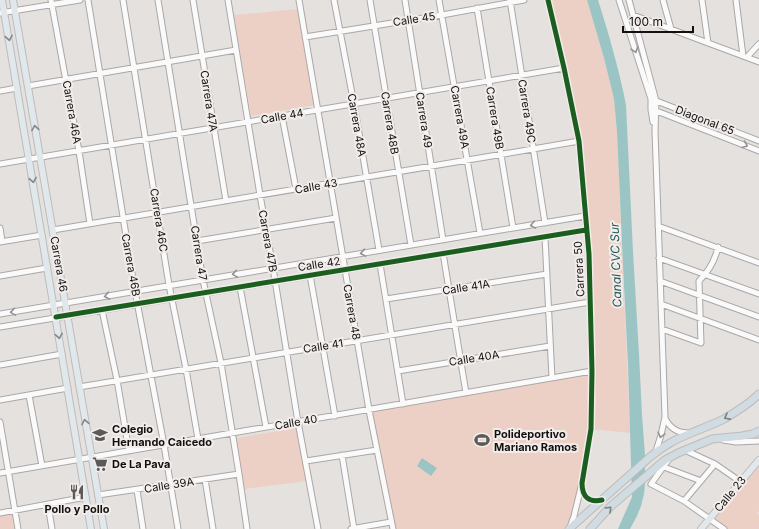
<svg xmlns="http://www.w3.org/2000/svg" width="759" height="529" font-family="Inter,sans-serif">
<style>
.green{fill:#edd0c5}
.water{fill:#9ac5c4}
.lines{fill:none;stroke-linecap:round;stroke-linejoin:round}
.minor-casing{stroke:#aaa7a6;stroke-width:7}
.major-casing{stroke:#bdbcbb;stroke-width:8}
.highway-casing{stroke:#bdbcbb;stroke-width:9}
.minor{stroke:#fbfafa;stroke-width:5}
.major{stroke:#e1e8eb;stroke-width:6}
.highway{stroke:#d0dbe2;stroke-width:7}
.cycleway-casing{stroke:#f2edeb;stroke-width:8}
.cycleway{stroke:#1b5e20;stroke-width:5}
.oneway{stroke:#848788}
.oneway2{stroke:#939191}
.oneway3{stroke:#7b8084}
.labels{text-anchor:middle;stroke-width:4;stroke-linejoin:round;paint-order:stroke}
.street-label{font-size:11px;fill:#131110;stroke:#f2edeb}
.poi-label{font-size:11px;font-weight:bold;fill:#131110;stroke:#f2edeb;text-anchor:start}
.water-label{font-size:12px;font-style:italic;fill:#225859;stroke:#f2edeb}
</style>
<rect width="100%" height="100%" fill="#e4e1df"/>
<!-- green -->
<path class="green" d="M551,0H587L604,58L614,99L617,132L630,433L591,429L582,483L569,529H393L369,410L592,371L589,254L590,233L582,140L568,68Z
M298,9L315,105L251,116L234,15Z
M296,428L307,481L244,489L236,438Z
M759,460V511L757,513L759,515V529H724L710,518Z
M12,514L14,529H0V516Z"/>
<!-- water -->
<path class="water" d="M587,0H598C609,35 619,69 626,105L633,252L639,354L642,415L645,455V484L644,494L641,506L637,516L630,529H618L632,497L628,365L623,265L617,132L614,99L604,58Z
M422,458L437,468L431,476L417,466Z"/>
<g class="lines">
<!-- minor casing -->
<g class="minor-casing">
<path id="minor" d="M51,0L79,151L90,224
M88,0L135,291L164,445L178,529
M123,0L169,285L186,369L198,439
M158,0L203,280L221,363L239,474L247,529
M193,0L226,201
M228,0L260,195L273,268L298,422L318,529
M299,0L369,410L393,529
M334,0L354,104L379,250
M370,0L411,245
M405,0L443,240
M439,0L480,233
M510,0L545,223
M548,0L564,68L579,141L589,254L592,371L591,429L582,483L574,516L570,527
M619,0L651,99V110L653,122
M629,0L656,101L655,131L665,417L661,435L656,451
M663,0L671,29
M702,0L708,43
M736,0L743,56
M477,8L513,228
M0,13L80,0
M633,15L759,62
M305,37L442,15L524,0
M747,57L759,44
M28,86L236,50
M0,91L17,88
M654,100L759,141
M654,110L759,151
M282,116L296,189
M0,164L564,68
M658,226L759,263
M0,228L2,241
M53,230L533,149L579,141
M545,237L552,378
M197,241L336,218
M0,242L42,235
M443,253L466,393
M659,258L759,294
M380,264L403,404
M310,275L335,416
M0,276L47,268
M660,281L759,317
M240,287L266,427
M386,299L547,274
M661,304L759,340
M102,310L117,380L129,451
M0,314L585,216
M0,327L586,230
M662,329L701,343L699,281C709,271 715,261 718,247
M0,365L62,354
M398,371L550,346
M79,387L590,302
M29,395L42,466
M0,400L68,388
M665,418C670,429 678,433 689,433
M0,422L18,529
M723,440L736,442L759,441
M687,450L689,452L715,464L741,482
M342,455L354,529
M669,459L651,484L684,501L724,529
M306,461L377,450
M664,467L701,481
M0,473L592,371
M205,479L213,529
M582,487C583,497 591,503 601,500
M137,490L143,529
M98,495L239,474
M684,501L715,464
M48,505L52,529
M0,513L86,497
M351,529L391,522"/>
</g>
<!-- major casing -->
<g class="major-casing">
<path id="major" d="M2,0L91,529
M13,0L104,529
M701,529L759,460"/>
</g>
<!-- highway casing -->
<g class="highway-casing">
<path id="highway" d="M569,529L650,457C656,452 663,447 670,443C687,433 706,428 724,419C736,412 749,404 759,394
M590,529L610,507L665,460L678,453L712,439L742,436L753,434L759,431"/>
</g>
<!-- minor -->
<use href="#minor" class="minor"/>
<!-- major -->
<use href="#major" class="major"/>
<!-- highway -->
<use href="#highway" class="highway"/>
<!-- cycleway casing -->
<g class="cycleway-casing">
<path id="cycleway" d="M548,0L564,68L579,141L589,254L592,371L591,429L582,483C582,497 589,503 602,500
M56,317L586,230"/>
</g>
<!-- cycleway -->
<use href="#cycleway" class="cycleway"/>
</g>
<!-- one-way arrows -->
<defs><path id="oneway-chevron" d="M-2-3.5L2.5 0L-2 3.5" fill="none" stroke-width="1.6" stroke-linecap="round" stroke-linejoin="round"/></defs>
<g class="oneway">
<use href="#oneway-chevron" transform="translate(9 38) rotate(80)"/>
<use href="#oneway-chevron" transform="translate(35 128) rotate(-100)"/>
<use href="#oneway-chevron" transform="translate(33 180) rotate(80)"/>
<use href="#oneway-chevron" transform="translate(59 336) rotate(80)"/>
<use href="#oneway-chevron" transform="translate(85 422) rotate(-100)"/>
</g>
<g class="oneway2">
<use href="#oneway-chevron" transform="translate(635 50) rotate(72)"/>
<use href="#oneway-chevron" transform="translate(745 145) rotate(21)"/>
<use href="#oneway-chevron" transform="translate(533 225) rotate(170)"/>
<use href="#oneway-chevron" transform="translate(363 253) rotate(170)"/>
<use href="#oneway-chevron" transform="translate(235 274) rotate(171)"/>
<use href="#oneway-chevron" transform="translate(107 296) rotate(170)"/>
<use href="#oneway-chevron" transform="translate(13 312) rotate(171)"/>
<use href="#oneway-chevron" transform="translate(661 435) rotate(105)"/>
</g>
<g class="oneway3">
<use href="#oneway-chevron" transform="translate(727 417) rotate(152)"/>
<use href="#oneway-chevron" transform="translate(609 509) rotate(-45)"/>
</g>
<!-- icons -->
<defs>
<g id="school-bare" transform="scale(1.2)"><path d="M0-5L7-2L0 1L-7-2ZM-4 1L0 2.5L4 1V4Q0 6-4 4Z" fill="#5c5a58" stroke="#f2edeb" stroke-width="2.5" paint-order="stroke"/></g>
<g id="stadium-bare" transform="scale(1.2)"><path d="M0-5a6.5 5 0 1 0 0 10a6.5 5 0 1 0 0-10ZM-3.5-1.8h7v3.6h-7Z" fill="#5c5a58" stroke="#f2edeb" stroke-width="2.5" paint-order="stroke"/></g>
<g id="supermarket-bare" transform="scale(1.2)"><path d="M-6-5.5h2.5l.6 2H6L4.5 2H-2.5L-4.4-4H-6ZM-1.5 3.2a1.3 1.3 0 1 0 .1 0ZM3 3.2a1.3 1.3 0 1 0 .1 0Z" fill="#5c5a58" stroke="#f2edeb" stroke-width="2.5" paint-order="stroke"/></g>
<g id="restaurant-bare" transform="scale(1.2)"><path d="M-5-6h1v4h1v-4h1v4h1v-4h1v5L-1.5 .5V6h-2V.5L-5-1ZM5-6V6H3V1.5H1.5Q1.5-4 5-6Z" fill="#5c5a58" stroke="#f2edeb" stroke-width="2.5" paint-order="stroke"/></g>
</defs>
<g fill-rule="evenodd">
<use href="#school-bare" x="100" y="435"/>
<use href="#stadium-bare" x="482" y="440"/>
<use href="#supermarket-bare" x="100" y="464"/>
<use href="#restaurant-bare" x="77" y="492"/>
</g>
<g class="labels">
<!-- street labels -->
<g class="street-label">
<text transform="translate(414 19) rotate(-9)" y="4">Calle 45</text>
<text transform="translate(209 101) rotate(81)" y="4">Carrera 47A</text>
<text transform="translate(527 111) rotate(81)" y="4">Carrera 49C</text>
<text transform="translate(72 112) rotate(80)" y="4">Carrera 46A</text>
<text transform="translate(282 116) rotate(-10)" y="4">Calle 44</text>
<text transform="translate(460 117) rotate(80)" y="4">Carrera 49A</text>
<text transform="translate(495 118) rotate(81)" y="4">Carrera 49B</text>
<text transform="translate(424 120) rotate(81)" y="4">Carrera 49</text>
<text transform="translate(705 120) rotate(21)" y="4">Diagonal 65</text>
<text transform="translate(390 123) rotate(81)" y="4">Carrera 48B</text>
<text transform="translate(357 125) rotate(80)" y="4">Carrera 48A</text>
<text transform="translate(316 186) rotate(-10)" y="4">Calle 43</text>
<text transform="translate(159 220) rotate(81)" y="4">Carrera 46C</text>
<text transform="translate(268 241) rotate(80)" y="4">Carrera 47B</text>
<text transform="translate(199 253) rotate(81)" y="4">Carrera 47</text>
<text transform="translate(59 264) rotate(80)" y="4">Carrera 46</text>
<text transform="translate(319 264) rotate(-9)" y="4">Calle 42</text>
<text transform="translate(131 265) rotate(80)" y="4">Carrera 46B</text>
<text transform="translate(579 269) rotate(-93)" y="4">Carrera 50</text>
<text transform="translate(466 287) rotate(-9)" y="4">Calle 41A</text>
<text transform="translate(352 312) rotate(80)" y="4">Carrera 48</text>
<text transform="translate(323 346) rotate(-9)" y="4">Calle 41</text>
<text transform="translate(474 358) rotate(-9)" y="4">Calle 40A</text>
<text transform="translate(296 422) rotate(-10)" y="4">Calle 40</text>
<text transform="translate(169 485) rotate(-9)" y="4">Calle 39A</text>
<text transform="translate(730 494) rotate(-50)" y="4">Calle 23</text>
</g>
<!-- poi labels -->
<g class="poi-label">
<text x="112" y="433">Colegio<tspan x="112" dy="13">Hernando Caicedo</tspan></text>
<text x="494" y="438">Polideportivo<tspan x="494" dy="13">Mariano Ramos</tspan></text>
<text x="112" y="468">De La Pava</text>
<text x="77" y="513" text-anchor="middle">Pollo y Pollo</text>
</g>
<!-- water labels -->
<g class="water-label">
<text transform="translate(616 265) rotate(-92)" y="4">Canal CVC Sur</text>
</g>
</g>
<!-- scale -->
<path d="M623 26v6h70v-6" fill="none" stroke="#131110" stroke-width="2"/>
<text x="629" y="26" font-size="12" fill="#131110" stroke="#f2edeb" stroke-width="3" paint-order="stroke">100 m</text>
</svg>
